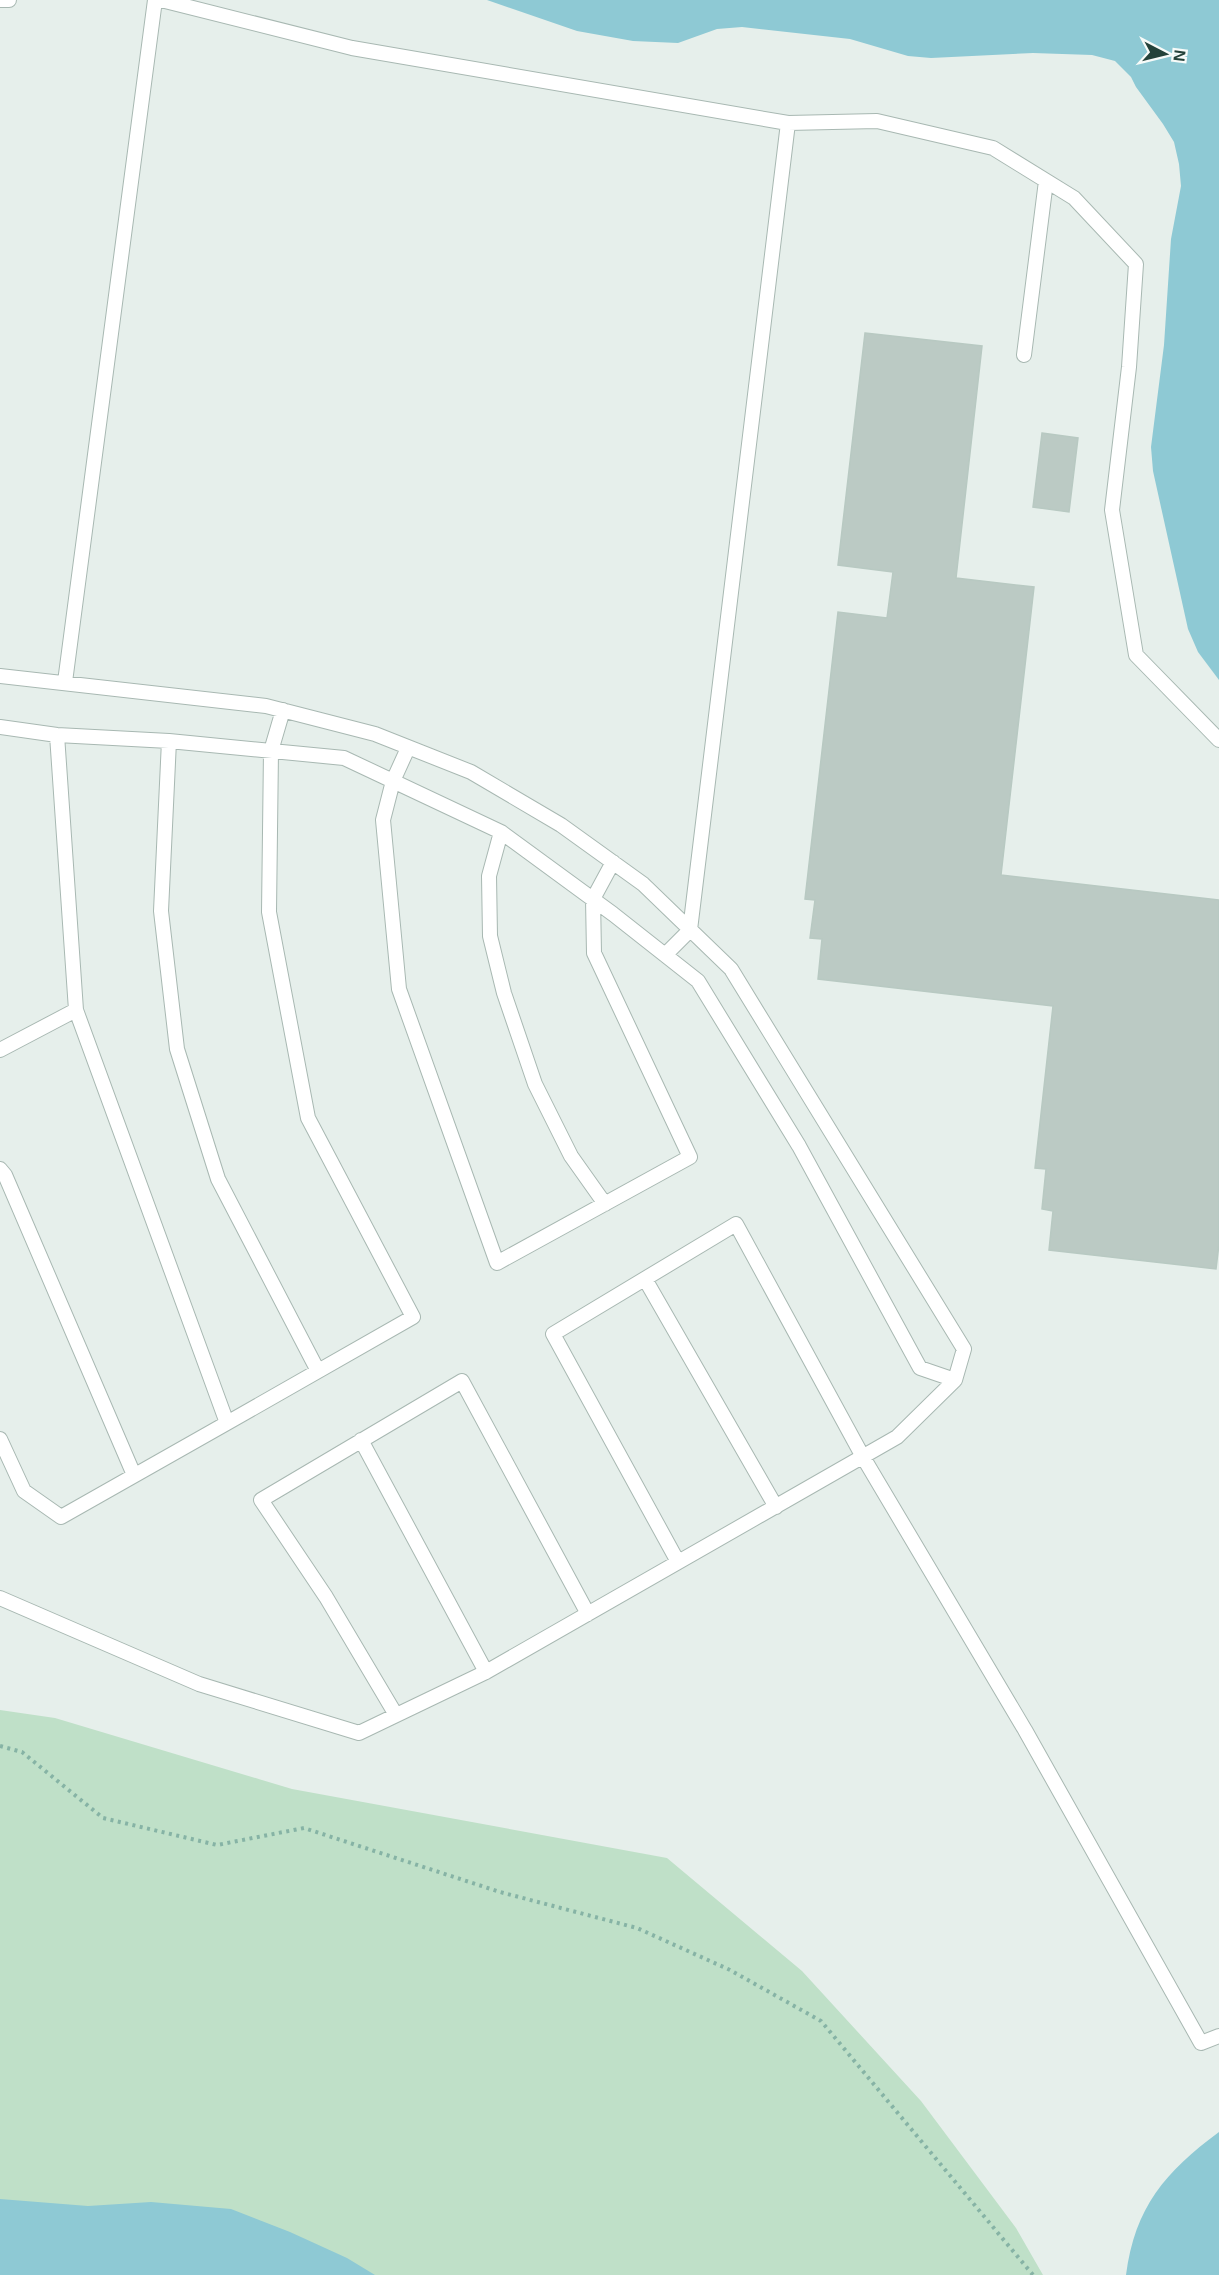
<svg xmlns="http://www.w3.org/2000/svg" width="1219" height="2275" font-family="Arial,sans-serif">
<style>
.green{fill:#bfe0c8}
.water{fill:#8ec9d4}
.building{fill:#bbcac4;stroke:#b8c9c2;stroke-width:1.5}
.lines{fill:none;stroke-linecap:round;stroke-linejoin:round}
.lane-casing{stroke:#a8b8b2;stroke-width:16}
.path{stroke:#86b3a5;stroke-width:4;stroke-dasharray:3 4.5;stroke-linecap:butt}
.lane{stroke:#fff;stroke-width:14}
</style>
<rect width="100%" height="100%" fill="#e6efeb"/>
<!-- green -->
<path class="green" d="M0,1710L55,1718L292,1789L667,1858L802,1971L921,2101L1016,2228L1043,2275H0Z"/>
<!-- water -->
<path class="water" d="M487,0H1219V680L1198,652L1188,629L1153,471L1151,447L1164,345L1171,239L1181,186L1179,164L1174,142L1163,124L1136,87L1131,77L1115,61L1092,55L1033,53L931,58L908,56L850,39L742,27L717,29L678,43L633,41L577,31Z
M1219,2132V2275H1126C1135,2207 1165,2172 1219,2132Z
M0,2199L88,2206L151,2202L231,2209L290,2232L347,2258L375,2275H0Z"/>
<!-- building -->
<path class="building" d="M865,333L982,346L956,578L1034,587L1001,875L1219,900V1244L1216,1269L1049,1250L1053,1211L1042,1209L1046,1169L1035,1168L1053,1006L818,979L822,939L810,938L815,900L805,899L838,612L887,618L893,572L838,565Z
M1042,433L1078,438L1069,512L1033,507Z"/>
<g class="lines">
<!-- lane casing -->
<g class="lane-casing">
<path id="lane" d="M0,0H9
M161,0L352,48L788,123L690,930L665,955
M788,123L877,121L993,148L1074,198L1136,264L1129,367L1112,510L1136,655L1219,740
M1024,355L1046,181
M0,676L266,706L375,734L471,772L561,825L643,884L731,969L964,1349L955,1380L920,1368L799,1146L698,981L613,914L501,832L344,758L169,741L57,735L0,727
M65,682L155,0
M169,741L161,911L177,1049L218,1179L318,1371
M408,748L393,781L383,820L399,989L497,1263L690,1157L594,953L593,899L613,862
M501,832L489,876L490,936L504,993L535,1084L571,1156L605,1204
M0,1050L76,1010
M0,1169L5,1175L134,1475
M645,1279L776,1507
M227,1423L413,1317L308,1118L269,912L271,751L283,710
M0,1439L24,1491L61,1517L227,1423L76,1010L57,735
M361,1440L486,1672
M678,1562L553,1334L736,1224L863,1457L1025,1730L1201,2043L1219,2036
M0,1598L199,1684L359,1733L486,1672L897,1437L955,1380
M396,1715L326,1597L261,1500L462,1381L588,1614"/>
</g>
<!-- path -->
<path class="path" d="M0,1746L22,1752L103,1818L217,1845L304,1828L500,1892L637,1928L730,1970L821,2021L1033,2275"/>
<!-- lane -->
<use href="#lane" class="lane"/>
</g>
<!-- north arrow -->
<g transform="translate(1165 54) rotate(97)" stroke="#f7fbf9" stroke-width="4.5" paint-order="stroke">
<path d="M0-4.5L10 22L0 15L-10 22Z" fill="#24423a"/>
<text y="-9" font-size="16" font-weight="bold" text-anchor="middle" fill="#24423a">N</text>
</g>
</svg>
